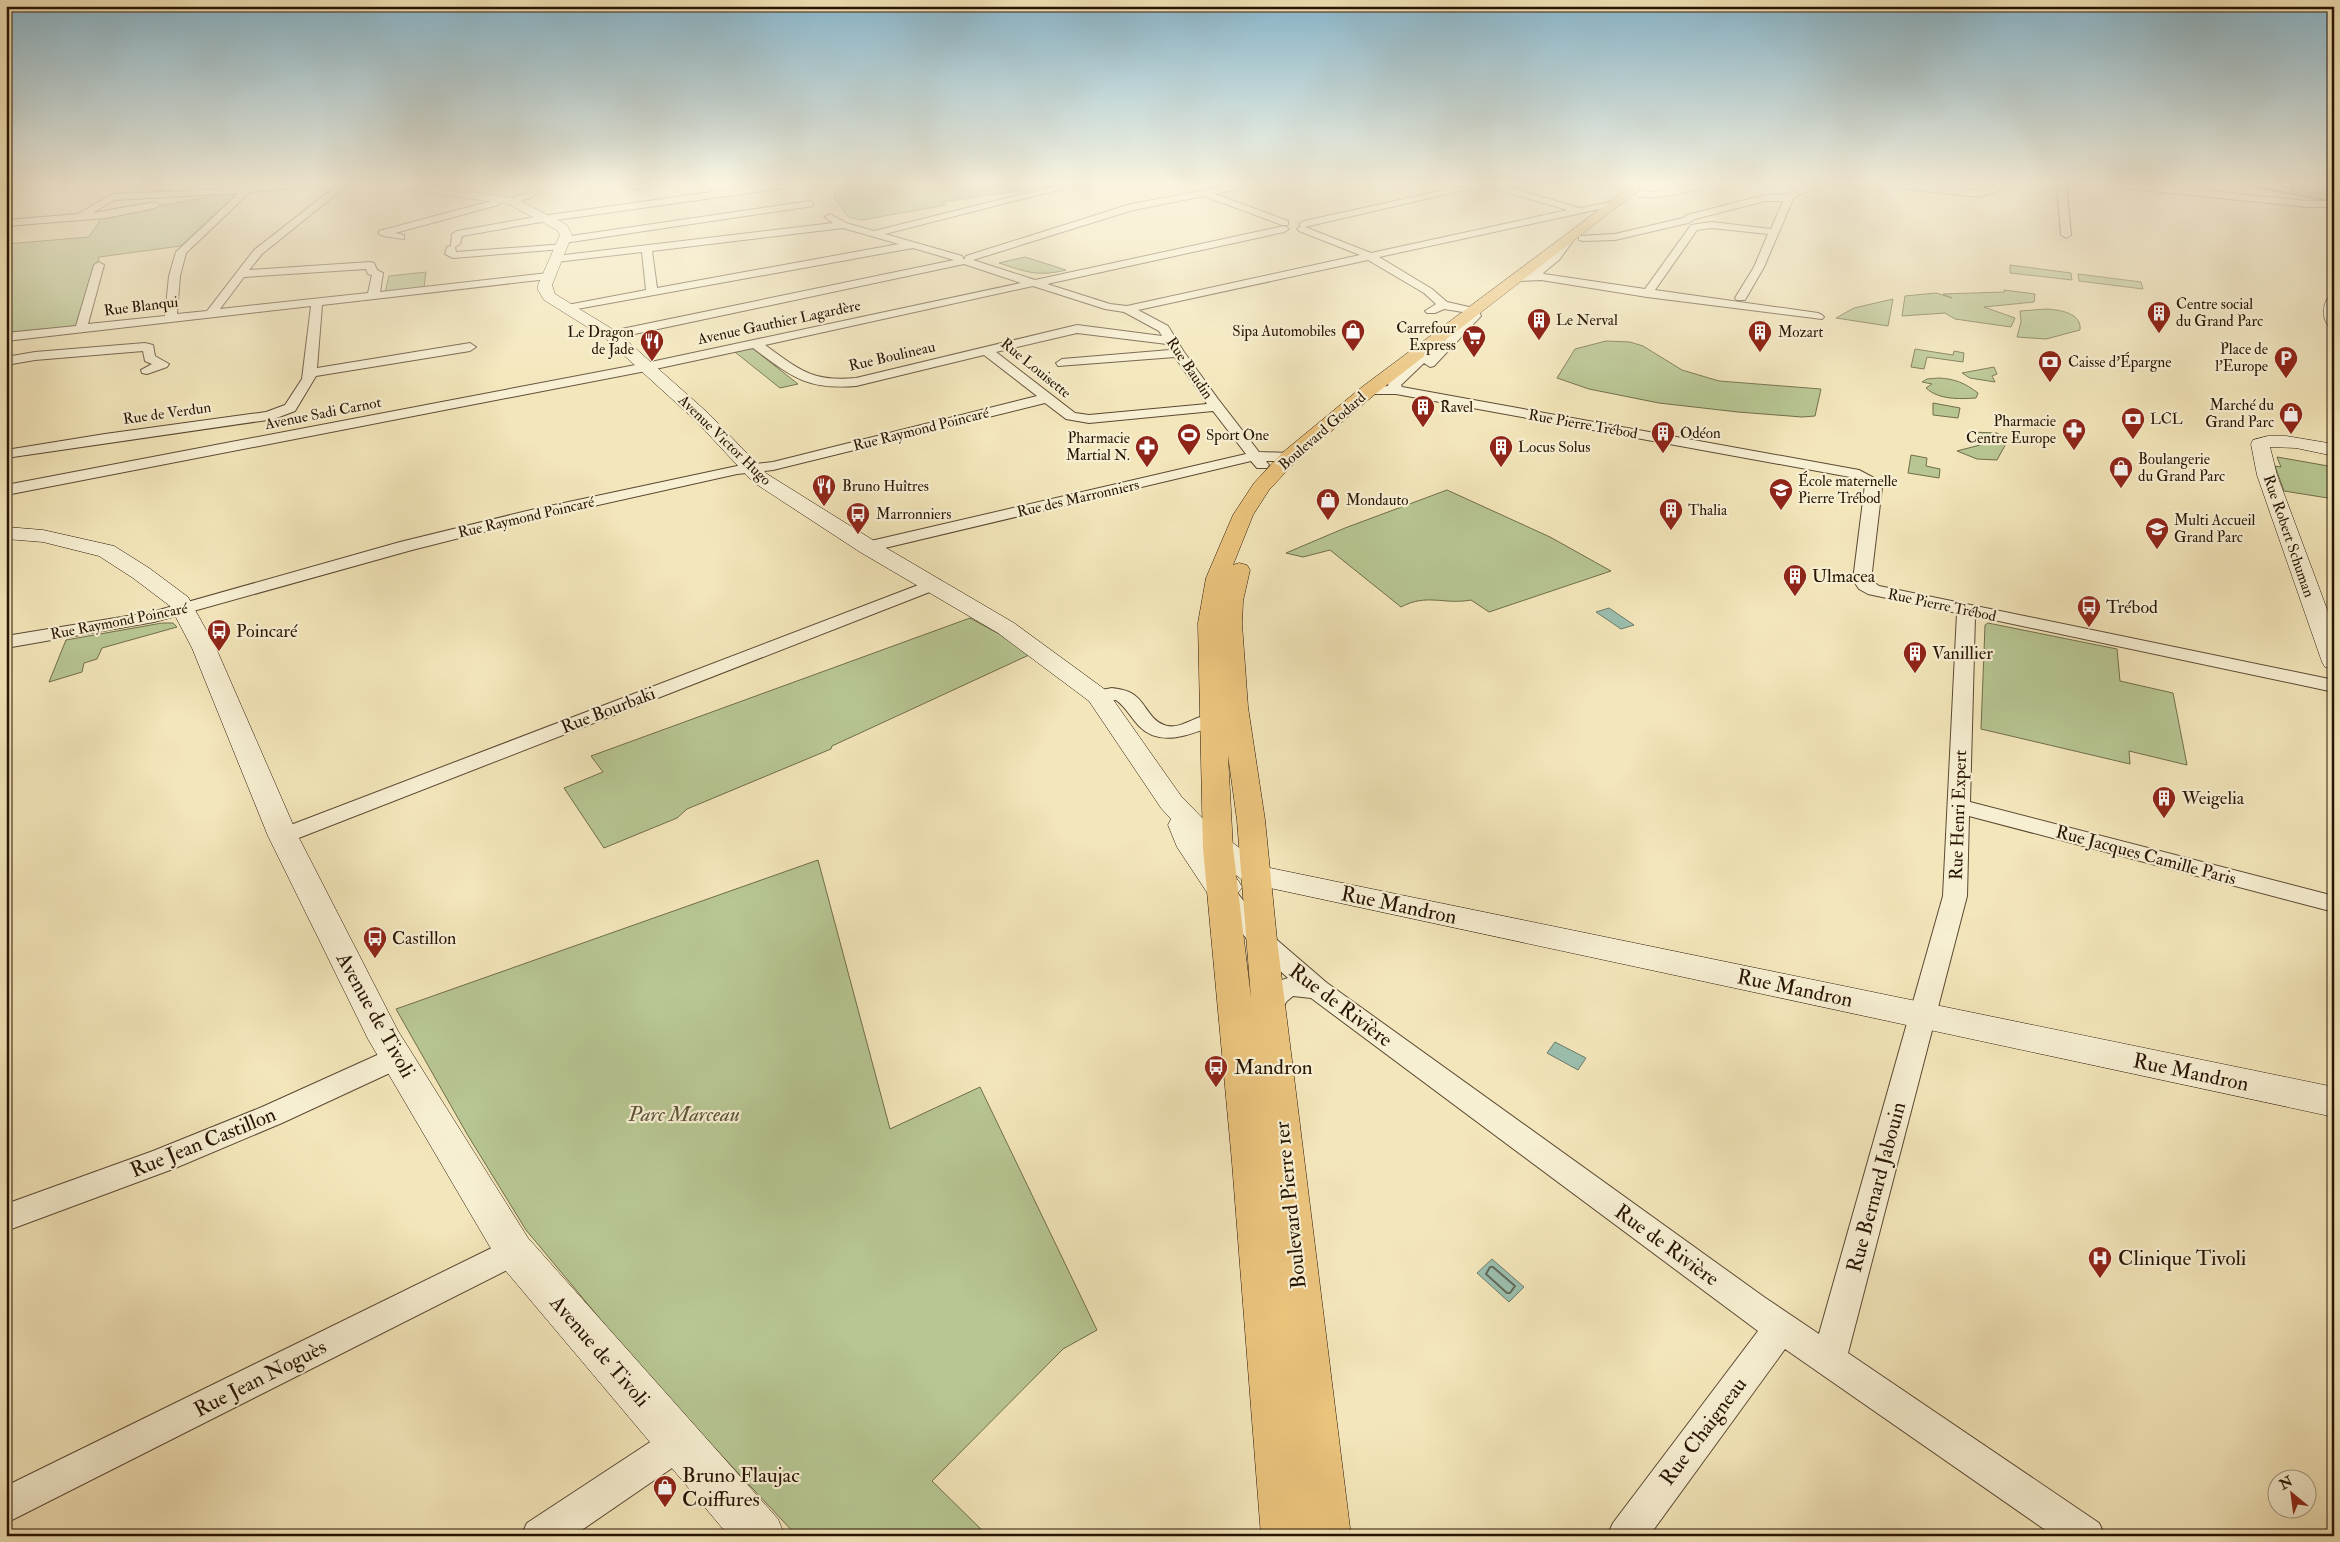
<svg xmlns="http://www.w3.org/2000/svg" width="2340" height="1542" font-family="'IM FELL Double Pica',serif">
<style>
.green{fill:#b7c692;stroke:#706d4b}
.water{fill:#9bc0af;stroke:#6d7b6b}
.lines{fill:none;stroke-linecap:round;stroke-linejoin:round}
.shore{stroke:#626a5a;stroke-width:2}
.street-casing{stroke:#5b4832;stroke-width:2}
.secondary-casing{stroke:#281404;stroke-width:1}
.primary-casing{stroke:#281404;stroke-width:1}
.street{fill:#f7efd2;fill-rule:evenodd}
.secondary{fill:#f7efd2;fill-rule:evenodd}
.primary{fill:#eac37d;fill-rule:evenodd}
.tram{stroke:#281404;stroke-width:1}
.labels{text-anchor:middle;stroke-width:4.5;stroke-linejoin:round;paint-order:stroke}
.far-poi-label{font-size:15px;fill:#281404;stroke:#f7efd2;text-anchor:start}
.far-street-label{font-size:15px;fill:#281404;stroke:#f7efd2}
.poi-label{font-size:18px;fill:#281404;stroke:#f7efd2;text-anchor:start}
.street-label{font-size:18px;fill:#281404;stroke:#f7efd2}
.near-street-label{font-size:21px;fill:#281404;stroke:#f7efd2}
.near-poi-label{font-size:21px;fill:#281404;stroke:#f7efd2;text-anchor:start}
.near-park-label{font-size:21px;font-style:italic;fill:#5a5236;stroke:#f7efd2}
</style>
<rect width="100%" height="100%" fill="#f3e6ba"/>
<filter id="stains"><feTurbulence type="fractalNoise" baseFrequency=".004" numOctaves="4"/><feColorMatrix values="0 0 0 0 .2 0 0 0 0 .09 0 0 0 0 .02 0 0 0 .5 -.17"/></filter>
<radialGradient id="worn" r=".72"><stop offset=".6" stop-color="#630" stop-opacity="0"/><stop offset="1" stop-color="#630" stop-opacity=".3"/></radialGradient>
<!-- green -->
<path class="green" d="M845,183H1070L942,202L946,205L862,220L848,217L834,197L835,188Z
M2251,183L2334,200V203L2236,184Z
M2334,183V197L2296,190L2286,183Z
M226,193L236,195L181,246L99,257L81,328L6,337V244L89,237L102,217Z
M1025,257L1066,270C1037,277 1027,272 999,263Z
M2010,265L2071,273L2072,280L2010,273Z
M426,272L424,288L385,292L389,276Z
M2078,274L2141,282L2143,289L2079,281Z
M2004,290L2035,294L2034,302L1984,307L2015,318L2011,327L1955,319L1945,313L1902,316L1905,296L1936,293L1952,298L1943,294L2005,292Z
M1893,299L1888,326L1836,318L1854,308Z
M2047,309C2060,310 2082,313 2080,330L2046,339L2017,337L2021,322L2020,311Z
M1606,341L1630,342L1643,346L1682,370L1719,381L1821,389L1815,416L1802,417L1738,412L1659,403L1589,389L1557,378L1575,349Z
M752,348L798,384L780,388L735,352Z
M1915,349L1953,355L1954,351L1964,353L1963,362L1927,357L1924,369L1911,367Z
M1994,367L1997,374L1992,376L1995,382L1970,378L1962,373Z
M1939,378C1955,379 1965,383 1978,393L1976,398C1959,399 1939,400 1926,388L1932,384L1922,382L1927,379Z
M1933,403L1960,408L1958,418L1933,415Z
M1971,432L1997,433L2008,440L1997,460L1977,459L1957,451L1984,444Z
M1911,455L1927,458L1926,466L1940,469L1939,478L1908,473Z
M2277,457L2334,467V499L2284,491L2275,466L2281,467Z
M1447,490L1550,537L1611,571L1489,612L1471,600C1444,605 1427,593 1401,607L1330,550L1303,557L1286,553L1345,528Z
M970,618L1003,636L1029,655L832,746L831,749L687,809L677,818L604,848L564,788L603,772L591,756Z
M162,623H173L177,627L102,648L97,659L84,663L82,672L49,682L66,640Z
M1988,623L2117,649L2120,681L2173,693L2187,765L2129,751L2130,764L1981,729L1985,625Z
M818,860L890,1129L980,1087L1097,1330L1063,1349L932,1481L988,1536H797L651,1380L526,1230L467,1134L396,1009Z"/>
<!-- water -->
<path class="water" d="M1609,608L1634,625L1621,629L1596,612Z
M1555,1042L1586,1058L1578,1070L1547,1053Z
M1492,1259L1524,1287L1509,1302L1477,1273Z"/>
<g class="lines">
<!-- shore -->
<path class="shore" d="M1490,1267H1493L1515,1286L1510,1293H1507L1486,1274Z"/>
<!-- street casing -->
<g class="street-casing">
<path id="street" d="M284,183H324L320,186L250,192L186,253L180,276L177,314L207,311L254,250L340,183H350L262,254L249,270L370,262L374,263L377,270L383,273L380,292L548,273L553,276L548,279L322,305L317,368L470,343L476,347L470,351L316,376L295,411L274,419L6,458V450L105,434L266,412L285,405L302,379L311,306L6,341V333L76,326L94,265L99,262L104,265L88,324L165,316L169,276L176,252L239,193L114,200L93,213L155,202L160,205L155,208L106,218L6,226V220L78,214L112,194L206,190ZM366,269L368,274L372,275L368,293L220,309L244,277Z
M539,183H549L532,197L511,204L506,201L526,193Z
M627,183H651L641,190L628,188Z
M774,183L794,184L790,187L535,223L462,236L460,244L455,247L456,252L566,244V248L562,249L453,258L445,254L447,247L451,246L452,234L457,231L535,217Z
M1068,183H1085L885,234L962,256L964,260L966,256L1131,204L1245,183H1266L1215,194L1288,221V225H1282L1204,196L1133,210L973,260L1035,280L1284,226L1289,229L1284,232L1047,284L1110,304L1127,306L1360,255L1299,231L1297,229L1301,226L1299,224L1304,221L1477,183L1486,185L1305,227L1371,253L1568,210L1491,188L1490,186L1493,183L1580,208L1621,200V204L1618,205L1379,257L1432,289L1447,302L1478,309L1481,316L1434,366L1430,367L1424,363L1401,385L1402,387L1859,470L1876,479L1882,487L1871,580L1879,586L2334,680V692L1975,616L1970,802L2334,896V912L1969,816L1967,896L1848,1353L2099,1523L2105,1536H2054L1785,1349L1649,1536H1607L1613,1523L1758,1331L1311,998L1293,996L1287,1001L1277,1016L1268,1019L1259,1016L1255,1009C1264,993 1270,983 1288,978L1252,946L1215,897L1211,891L1215,885L1223,883L1231,885L1270,934L1327,983L1764,1297L1819,1334L1943,896L1957,613L1868,594L1859,589L1853,580L1865,485L1850,477L1396,394H1363L1361,391L1363,388L1388,386L1389,381L1432,342L1436,341L1441,344L1469,315V313L1444,309L1435,313H1427L1425,311L1436,304L1424,293L1368,260L1138,310L1168,326L1184,352L1218,399L1259,452L1289,453L1296,457L1289,461H1266L1269,465L1267,468H1257L1251,461L868,552L862,551L860,547L862,543L1246,454L1213,411L1089,423L1066,419L1045,403L773,470L737,474L531,520L412,550L154,622L6,648V636L152,612L400,542L531,510L737,466L773,462L1037,396L984,355L856,386C806,390 791,376 753,348L646,371L6,495V485L646,363L1021,283L964,264L611,339L605,335L607,332L954,260L913,248L566,311L560,308L562,306L646,290L642,252L556,262L551,259L556,256L833,223L825,217L830,214L846,223L874,231ZM843,228L899,244L657,288L652,251ZM1033,286L1105,309L1124,312L1159,331L1162,336L1077,325L856,378C811,382 800,370 765,345ZM1077,333L1167,344L1170,350L1062,359L1056,363L1058,366L1175,357L1207,404L1089,415L1075,413L996,352Z
M1694,183H1712C1701,191 1646,203 1635,194L1640,191L1656,192Z
M1819,183H1835L1800,194L1793,199L1764,267L1745,300H1737L1735,298L1754,267L1768,234L1712,228L1697,230L1655,290L1818,313L1822,315L1824,317L1822,319L1647,297L1541,280L1519,281L1514,278L1519,275L1531,274L1532,271L1551,256L1564,239L1568,238L1573,241L1559,260L1543,273L1544,274L1645,289L1691,225L1712,222L1771,229L1783,201H1765L1695,219L1688,223L1615,240L1583,241L1579,240V236L1615,234L1683,218L1687,215L1765,195H1787L1794,190Z
M1875,183H1908L1980,191L2006,183H2021L1980,197L1879,186Z
M2057,183H2066L2071,235L2066,238L2061,235Z
M2097,183H2132L2307,201H2334V207H2307L2101,186Z
M2250,183H2269L2292,190L2287,193Z
M495,200L500,203L498,205L395,233L404,235V239L383,236L378,233L379,231Z
M810,201L813,202V206L564,243L559,240L564,237Z
M2334,294V329C2320,325 2321,298 2334,294Z
M145,343L153,345L155,356L169,364L167,367L147,374L142,373L141,370L152,364L145,361L143,351L35,360L6,365V357L35,352Z
M934,579L940,580L943,584L940,588L291,841L283,843L275,841L272,836L275,831Z
M1112,688C1118,689 1126,690 1131,693C1145,700 1148,719 1164,725C1182,732 1200,710 1219,715L1222,719L1219,723C1195,733 1161,749 1139,726C1131,718 1126,707 1116,700L1098,702L1091,700L1088,696L1091,692Z
M395,1047L405,1050L409,1058L405,1066L282,1123L173,1169L6,1231V1204L153,1151L262,1107Z
M514,1237L525,1241L530,1251L525,1261L6,1523V1486Z
M679,1425L691,1431L697,1443L691,1455L573,1536H521L527,1523L667,1431Z"/>
</g>
<!-- secondary casing -->
<g class="secondary-casing">
<path id="secondary" d="M375,183H409L515,198L567,225L572,235L552,285L555,294L617,332L708,413L767,474L876,542L1014,623L1107,691L1181,796L1209,825L1265,867L2334,1087V1117L1256,885L1245,882L1216,860L1228,877L1238,880L1242,887C1235,900 1224,901 1210,897L1177,847L1168,825L1171,819L1161,808L1089,701L998,633L860,552L753,482L696,421L605,338L544,300L538,290V285L560,235L557,230L508,204L380,186Z
M2268,436H2286L2334,444V456L2296,448L2270,447L2277,475L2334,628V669L2325,667L2322,662L2257,475L2251,444L2253,440Z
M6,527L43,530L114,546L149,568L188,597L216,648L298,836L398,1031L528,1238L778,1519L785,1536H729L500,1264L368,1039L268,836L192,648L170,606L133,578L99,556L43,542L6,539Z"/>
</g>
<!-- primary casing -->
<g class="primary-casing">
<path id="primary" d="M1635,183H1648L1374,395L1296,461L1269,490L1253,515L1233,565L1239,563L1247,565L1250,570L1243,601L1242,624L1248,707L1265,820L1277,940L1351,1536H1261L1232,1162L1203,848L1198,623L1206,578L1233,515L1254,483L1282,453L1362,387ZM1228,755L1237,820L1251,998L1233,848Z"/>
</g>
<!-- street -->
<use href="#street" class="street"/>
<!-- secondary -->
<use href="#secondary" class="secondary"/>
<!-- primary -->
<use href="#primary" class="primary"/>
<!-- tram -->
<path class="tram" d="M2240,183L2334,202"/>
</g>
<!-- sky -->
<linearGradient id="sky" x2="0" y2="1"><stop stop-color="#89b9d1"/><stop offset="0.46" stop-color="#faf4e0"/><stop offset="1" stop-color="#faf4e0" stop-opacity="0"/></linearGradient>
<rect width="2340" height="399" fill="url(#sky)"/>
<!-- icons -->
<defs>
<g id="building-pin" transform="scale(1.25)"><path d="M0 17L-7.5 6A9.5 9.5 0 1 1 7.5 6Z" fill="#8f2418" stroke="#f7efd2"/><path d="M-4-6H4V6H1V3H-1V6H-4ZM-2.5-4.3h1.7v1.8h-1.7ZM.8-4.3h1.7v1.8H.8ZM-2.5-1h1.7V.8h-1.7ZM.8-1h1.7V.8H.8Z" fill="#fff"/></g>
<g id="shop-pin" transform="scale(1.25)"><path d="M0 17L-7.5 6A9.5 9.5 0 1 1 7.5 6Z" fill="#8f2418" stroke="#f7efd2"/><path d="M-5-2.5h2.3a2.7 3.5 0 0 1 5.4 0H5L5.5 6h-11ZM-1.5-2.5h3a1.5 2.3 0 0 0-3 0Z" fill="#fff"/></g>
<g id="supermarket-pin" transform="scale(1.25)"><path d="M0 17L-7.5 6A9.5 9.5 0 1 1 7.5 6Z" fill="#8f2418" stroke="#f7efd2"/><path d="M-6-5.5h2.5l.6 2H6L4.5 2H-2.5L-4.4-4H-6ZM-1.5 3.2a1.3 1.3 0 1 0 .1 0ZM3 3.2a1.3 1.3 0 1 0 .1 0Z" fill="#fff"/></g>
<g id="restaurant-pin" transform="scale(1.25)"><path d="M0 17L-7.5 6A9.5 9.5 0 1 1 7.5 6Z" fill="#8f2418" stroke="#f7efd2"/><path d="M-5-6h1v4h1v-4h1v4h1v-4h1v5L-1.5 .5V6h-2V.5L-5-1ZM5-6V6H3V1.5H1.5Q1.5-4 5-6Z" fill="#fff"/></g>
<g id="parking-pin" transform="scale(1.25)"><path d="M0 17L-7.5 6A9.5 9.5 0 1 1 7.5 6Z" fill="#8f2418" stroke="#f7efd2"/><path d="M-3.5-5.5H1a3.5 3.5 0 0 1 0 7H-1V5.5H-3.5ZM-1-3.4V-.6H.8a1.4 1.4 0 0 0 0-2.8Z" fill="#fff"/></g>
<g id="bank-pin" transform="scale(1.25)"><path d="M0 17L-7.5 6A9.5 9.5 0 1 1 7.5 6Z" fill="#8f2418" stroke="#f7efd2"/><path d="M-6-4H6V4H-6ZM0-2.3a2.3 2.3 0 1 0 0 4.6a2.3 2.3 0 1 0 0-4.6Z" fill="#fff"/></g>
<g id="pharmacy-pin" transform="scale(1.25)"><path d="M0 17L-7.5 6A9.5 9.5 0 1 1 7.5 6Z" fill="#8f2418" stroke="#f7efd2"/><path d="M-2-6h4v4h4v4h-4v4h-4v-4h-4v-4h4Z" fill="#fff"/></g>
<g id="stadium-pin" transform="scale(1.25)"><path d="M0 17L-7.5 6A9.5 9.5 0 1 1 7.5 6Z" fill="#8f2418" stroke="#f7efd2"/><path d="M0-5a6.5 5 0 1 0 0 10a6.5 5 0 1 0 0-10ZM-3.5-1.8h7v3.6h-7Z" fill="#fff"/></g>
<g id="school-pin" transform="scale(1.25)"><path d="M0 17L-7.5 6A9.5 9.5 0 1 1 7.5 6Z" fill="#8f2418" stroke="#f7efd2"/><path d="M0-5L7-2L0 1L-7-2ZM-4 1L0 2.5L4 1V4Q0 6-4 4Z" fill="#fff"/></g>
<g id="bus-pin" transform="scale(1.25)"><path d="M0 17L-7.5 6A9.5 9.5 0 1 1 7.5 6Z" fill="#8f2418" stroke="#f7efd2"/><path d="M-5-6H5V4H4V6H2V4H-2V6H-4V4H-5ZM-3.5-4V0h7V-4ZM-3.5 1.2v1.5H-2V1.2ZM2 1.2v1.5H3.5V1.2Z" fill="#fff"/></g>
<g id="hospital-pin" transform="scale(1.25)"><path d="M0 17L-7.5 6A9.5 9.5 0 1 1 7.5 6Z" fill="#8f2418" stroke="#f7efd2"/><path d="M-5-5h3v3.5h4V-5h3V5h-3V1.5h-4V5h-3Z" fill="#fff"/></g>
</defs>
<g fill-rule="evenodd">
<use href="#building-pin" x="2159" y="313"/>
<use href="#building-pin" x="1539" y="320"/>
<use href="#shop-pin" x="1353" y="331"/>
<use href="#building-pin" x="1760" y="332"/>
<use href="#supermarket-pin" x="1474" y="337"/>
<use href="#restaurant-pin" x="652" y="341"/>
<use href="#parking-pin" x="2286" y="358"/>
<use href="#bank-pin" x="2050" y="362"/>
<use href="#building-pin" x="1423" y="407"/>
<use href="#shop-pin" x="2291" y="414"/>
<use href="#bank-pin" x="2133" y="419"/>
<use href="#pharmacy-pin" x="2074" y="430"/>
<use href="#building-pin" x="1663" y="433"/>
<use href="#stadium-pin" x="1189" y="435"/>
<use href="#pharmacy-pin" x="1147" y="447"/>
<use href="#building-pin" x="1501" y="447"/>
<use href="#shop-pin" x="2121" y="468"/>
<use href="#restaurant-pin" x="824" y="486"/>
<use href="#school-pin" x="1781" y="490"/>
<use href="#shop-pin" x="1328" y="500"/>
<use href="#building-pin" x="1671" y="510"/>
<use href="#bus-pin" x="858" y="514"/>
<use href="#school-pin" x="2157" y="529"/>
<use href="#building-pin" x="1795" y="576"/>
<use href="#bus-pin" x="2089" y="607"/>
<use href="#bus-pin" x="219" y="631"/>
<use href="#building-pin" x="1915" y="653"/>
<use href="#building-pin" x="2164" y="798"/>
<use href="#bus-pin" x="375" y="938"/>
<use href="#bus-pin" x="1216" y="1067"/>
<use href="#hospital-pin" x="2100" y="1258"/>
<use href="#shop-pin" x="665" y="1487"/>
</g>
<g class="labels">
<!-- far-poi labels -->
<g class="far-poi-label">
<text x="2176" y="309">Centre social<tspan x="2176" dy="17">du Grand Parc</tspan></text>
<text x="1556" y="325">Le Nerval</text>
<text x="1456" y="333" text-anchor="end">Carrefour<tspan x="1456" dy="17">Express</tspan></text>
<text x="1336" y="336" text-anchor="end">Sipa Automobiles</text>
<text x="634" y="337" text-anchor="end">Le Dragon<tspan x="634" dy="17">de Jade</tspan></text>
<text x="1778" y="337">Mozart</text>
<text x="2268" y="354" text-anchor="end">Place de<tspan x="2268" dy="17">l'Europe</tspan></text>
<text x="2068" y="367">Caisse d'Épargne</text>
<text x="2274" y="410" text-anchor="end">Marché du<tspan x="2274" dy="17">Grand Parc</tspan></text>
<text x="1440" y="412">Ravel</text>
<text x="2150" y="424">LCL</text>
<text x="2056" y="426" text-anchor="end">Pharmacie<tspan x="2056" dy="17">Centre Europe</tspan></text>
<text x="1680" y="438">Odéon</text>
<text x="1206" y="440">Sport One</text>
<text x="1130" y="443" text-anchor="end">Pharmacie<tspan x="1130" dy="17">Martial N.</tspan></text>
<text x="1518" y="452">Locus Solus</text>
<text x="2138" y="464">Boulangerie<tspan x="2138" dy="17">du Grand Parc</tspan></text>
<text x="1798" y="486">École maternelle<tspan x="1798" dy="17">Pierre Trébod</tspan></text>
<text x="842" y="491">Bruno Huîtres</text>
<text x="1346" y="505">Mondauto</text>
<text x="1688" y="515">Thalia</text>
<text x="876" y="519">Marronniers</text>
<text x="2174" y="525">Multi Accueil<tspan x="2174" dy="17">Grand Parc</tspan></text>
</g>
<!-- far-street labels -->
<g class="far-street-label">
<text transform="translate(141 306) rotate(-7)" y="5">Rue Blanqui</text>
<text transform="translate(779 322) rotate(-12)" y="5">Avenue Gauthier Lagardère</text>
<text transform="translate(892 356) rotate(-13)" y="5">Rue Boulineau</text>
<text transform="translate(1036 368) rotate(39)" y="5">Rue Louisette</text>
<text transform="translate(1190 368) rotate(56)" y="5">Rue Baudin</text>
<text transform="translate(167 413) rotate(-8)" y="5">Rue de Verdun</text>
<text transform="translate(323 413) rotate(-11)" y="5">Avenue Sadi Carnot</text>
<text transform="translate(1583 424) rotate(10)" y="5">Rue Pierre Trébod</text>
<text transform="translate(921 429) rotate(-14)" y="5">Rue Raymond Poincaré</text>
<text transform="translate(1322 431) rotate(-41)" y="5">Boulevard Godard</text>
<text transform="translate(725 440) rotate(44)" y="5">Avenue Victor Hugo</text>
<text transform="translate(1078 498) rotate(-13)" y="5">Rue des Marronniers</text>
<text transform="translate(526 517) rotate(-13)" y="5">Rue Raymond Poincaré</text>
<text transform="translate(2289 536) rotate(71)" y="5">Rue Robert Schuman</text>
<text transform="translate(1942 605) rotate(12)" y="5">Rue Pierre Trébod</text>
<text transform="translate(119 621) rotate(-11)" y="5">Rue Raymond Poincaré</text>
</g>
<!-- poi labels -->
<g class="poi-label">
<text x="1812" y="582">Ulmacea</text>
<text x="2106" y="613">Trébod</text>
<text x="236" y="637">Poincaré</text>
<text x="1932" y="659">Vanillier</text>
<text x="2182" y="804">Weigelia</text>
<text x="392" y="944">Castillon</text>
</g>
<!-- street labels -->
<g class="street-label">
<text transform="translate(608 710) rotate(-21)" y="6">Rue Bourbaki</text>
<text transform="translate(1958 815) rotate(-88)" y="6">Rue Henri Expert</text>
<text transform="translate(2146 855) rotate(15)" y="6">Rue Jacques Camille Paris</text>
</g>
<!-- near-street labels -->
<g class="near-street-label">
<text transform="translate(1399 905) rotate(12)" y="7">Rue Mandron</text>
<text transform="translate(1795 988) rotate(12)" y="7">Rue Mandron</text>
<text transform="translate(1341 1005) rotate(37)" y="7">Rue de Rivière</text>
<text transform="translate(376 1015) rotate(61)" y="7">Avenue de Tivoli</text>
<text transform="translate(2191 1072) rotate(12)" y="7">Rue Mandron</text>
<text transform="translate(203 1142) rotate(-22)" y="7">Rue Jean Castillon</text>
<text transform="translate(1876 1187) rotate(-75)" y="7">Rue Bernard Jabouin</text>
<text transform="translate(1290 1205) rotate(-96)" y="7">Boulevard Pierre 1er</text>
<text transform="translate(1667 1245) rotate(36)" y="7">Rue de Rivière</text>
<text transform="translate(600 1351) rotate(49)" y="7">Avenue de Tivoli</text>
<text transform="translate(260 1378) rotate(-27)" y="7">Rue Jean Noguès</text>
<text transform="translate(1703 1431) rotate(-53)" y="7">Rue Chaigneau</text>
</g>
<!-- near-poi labels -->
<g class="near-poi-label">
<text x="1234" y="1074">Mandron</text>
<text x="2118" y="1265">Clinique Tivoli</text>
<text x="682" y="1482">Bruno Flaujac<tspan x="682" dy="24">Coiffures</tspan></text>
</g>
<!-- near-park labels -->
<g class="near-park-label">
<text x="684" y="1121">Parc Marceau</text>
</g>
</g>
<!-- margin -->
<rect width="2340" height="1542" fill="none" stroke="#f3e6ba" stroke-width="25"/>
<rect x="8" y="8" width="2325" height="1527" fill="none" stroke="#281404" stroke-width="2.5"/>
<rect x="12" y="12" width="2315" height="1517" fill="none" stroke="#281404"/>
<!-- north arrow -->
<g transform="translate(2292 1494) rotate(331)"><circle r="24" fill="#f7efd2" stroke="#a49780"/>
<path d="M0-4L9 19L0 12L-9 19Z" fill="#8f2418"/>
<text y="-8" font-size="14" font-weight="bold" text-anchor="middle" fill="#281404">N</text>
</g>
<rect width="100%" height="100%" filter="url(#stains)"/>
<rect width="100%" height="100%" fill="url(#worn)"/>
</svg>
